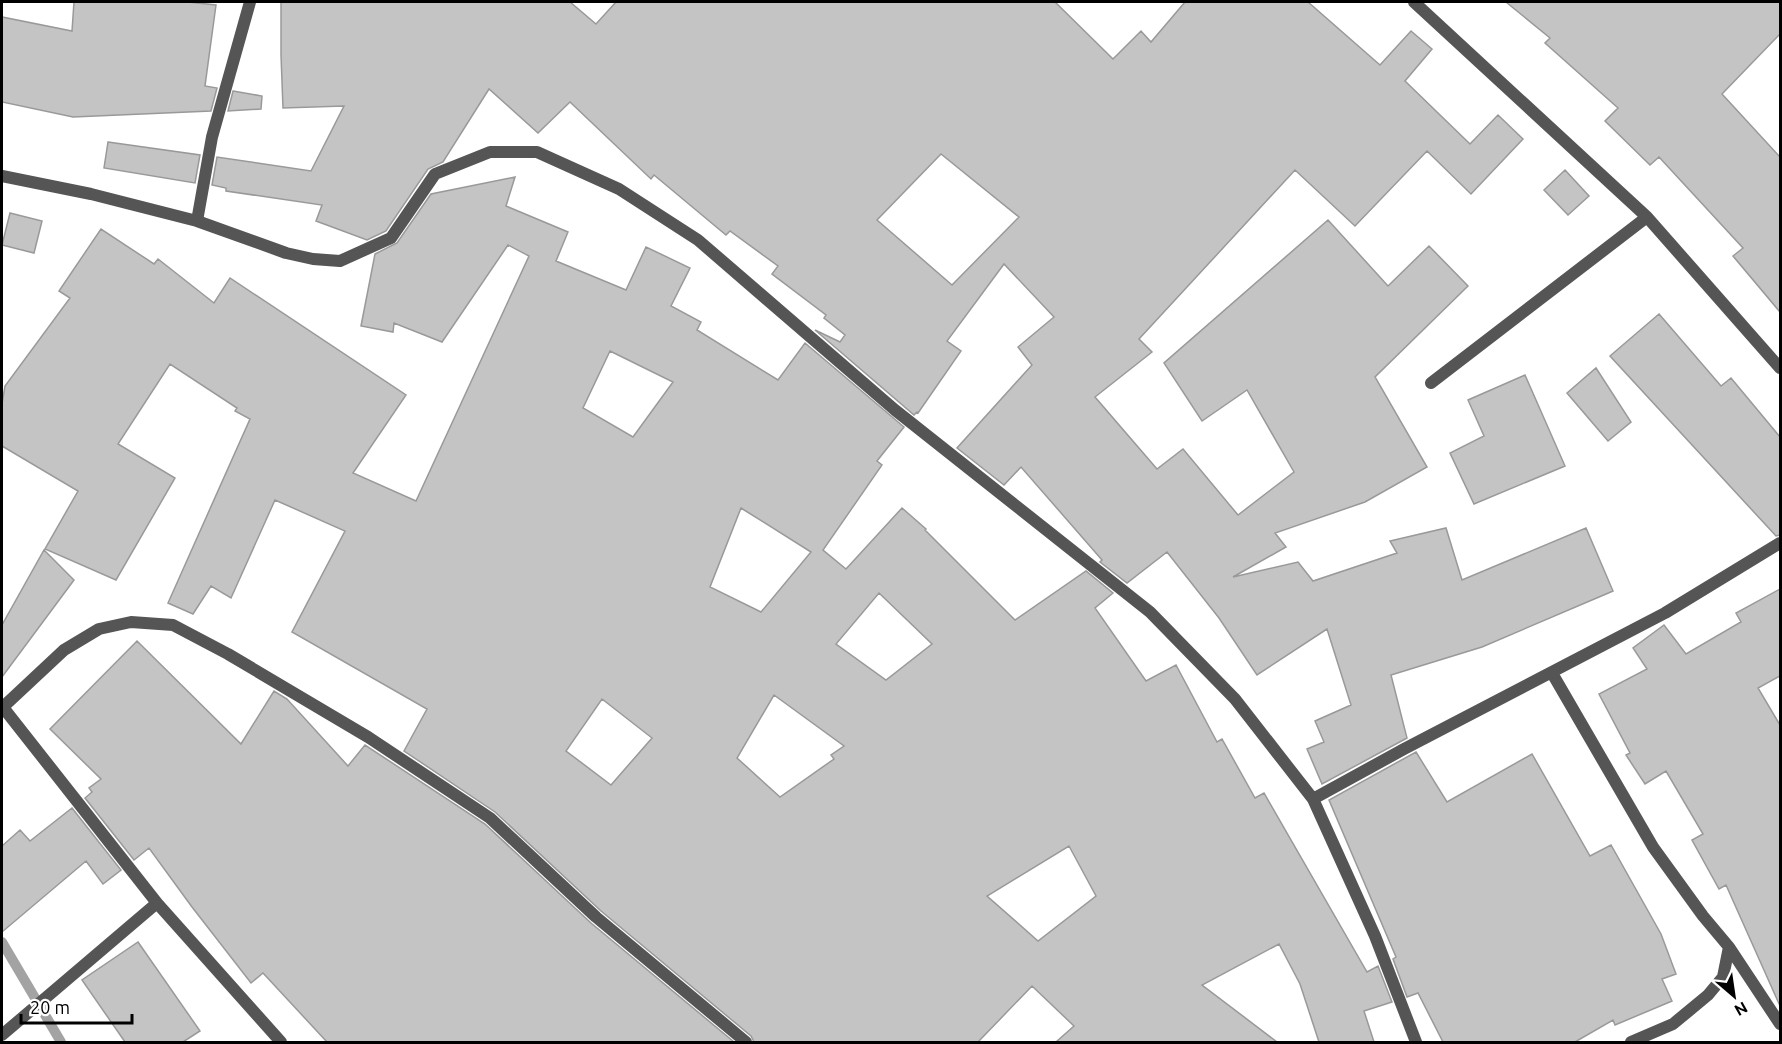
<svg xmlns="http://www.w3.org/2000/svg" width="1782" height="1044" font-family="Ubuntu,sans-serif">
<style>
.lines{fill:none;stroke-linecap:round;stroke-linejoin:round}
.stream{stroke:#a3a3a3;stroke-width:10}
.building{fill:#c4c4c4;stroke:#999;stroke-width:1.5;fill-rule:evenodd}
.minor{stroke:#555;stroke-width:12}
</style>
<rect width="100%" height="100%" fill="#fff"/>
<g class="lines">
<!-- stream -->
<path class="stream" d="M2,942L61,1042"/>
</g>
<!-- building -->
<path class="building" d="M74,2H188L216,5L205,86L217,88L211,111L73,117L2,102V17L72,31Z
M281,2H570L596,24L616,2H1055L1113,59L1141,31L1151,42L1185,2H1308L1380,65L1411,31L1432,49L1405,81L1470,144L1498,115L1523,139L1471,194L1427,151L1355,226L1295,170L1139,339L1152,352L1095,397L1157,469L1183,449L1238,515L1294,472L1247,390L1202,421L1164,363L1328,220L1388,286L1429,246L1468,286L1375,377L1427,467L1365,502L1275,533L1286,547L1233,577L1298,562L1313,581L1397,553L1390,541L1446,528L1462,580L1586,528L1613,591L1482,647L1391,675L1407,738L1322,784L1307,749L1324,742L1315,721L1351,705L1327,629L1257,675L1219,618L1167,552L1127,583L1100,562L1102,560L1021,467L1004,485L957,448L1032,365L1018,347L1054,317L1004,264L947,341L961,351L918,413L917,412L914,415L815,330L840,342L845,335L824,318L826,315L772,274L778,266L730,231L726,235L654,175L651,179L570,102L538,133L489,89L443,162L428,169L386,231L367,240L316,221L322,205L226,191V188L212,185L217,157L311,171L344,106L283,108L281,55ZM941,154L1019,217L952,285L877,220Z
M1506,2H1780V34L1722,94L1780,157V312L1733,256L1743,248L1659,157L1650,165L1605,121L1618,108L1545,43L1550,38Z
M233,91L262,96L261,109L228,111Z
M108,142L200,155L195,183L104,168Z
M1565,170L1589,196L1568,215L1544,190Z
M515,177L506,206L568,232L556,261L626,290L646,247L690,268L671,306L701,322L697,330L778,380L805,343L904,427L877,461L882,465L823,550L846,569L902,508L926,529L925,530L1015,620L1086,571L1113,593L1095,608L1146,681L1176,665L1217,742L1222,739L1255,798L1264,793L1367,972L1378,966L1392,1002L1364,1011L1374,1042H1319L1300,984L1279,944L1202,985L1277,1042H1056L1074,1026L1032,986L978,1042H754L751,1036L601,911L495,812L404,751L427,709L292,632L345,531L275,500L231,598L211,586L193,614L168,603L250,419L235,411L237,408L170,364L118,444L175,478L116,580L45,549L78,491L2,446V404L5,386L70,298L59,291L101,229L154,264L158,259L214,303L230,278L406,395L353,473L416,501L529,256L508,245L442,342L394,323L393,332L361,326L375,254L397,243L431,194ZM610,351L673,382L633,437L583,408ZM741,508L811,552L761,612L710,587ZM879,593L932,644L886,680L836,644ZM774,695L844,746L831,755L834,759L780,797L737,758ZM602,699L652,738L611,785L566,751ZM1069,846L1096,896L1038,941L987,896Z
M10,213L42,221L34,253L2,245Z
M1659,314L1721,386L1731,378L1780,437V535L1776,536L1610,356Z
M1596,368L1631,422L1608,441L1567,393Z
M1525,375L1565,466L1474,504L1450,453L1484,436L1468,400Z
M44,550L74,580L2,677V625Z
M1780,589V676L1758,688L1780,725V1006L1726,885L1719,889L1692,840L1703,834L1666,771L1645,784L1626,755L1630,753L1599,694L1647,669L1633,648L1664,625L1686,654L1741,622L1736,613Z
M137,641L241,744L274,691L287,699L348,766L365,745L485,824L591,923L734,1042H327L263,973L251,983L192,907L149,848L134,860L85,798L92,792L89,788L101,779L50,729Z
M1416,752L1447,802L1532,754L1590,856L1611,845L1661,934L1676,974L1662,979L1672,1001L1615,1025L1613,1020L1575,1042H1443L1418,993L1407,997L1393,959L1396,957L1329,800Z
M72,808L121,870L103,884L86,861L2,932V846L20,830L30,841Z
M138,942L200,1031L183,1042H125L82,980Z"/>
<g class="lines">
<!-- minor -->
<path class="minor" d="M1414,2L1647,217L1780,368
M2,176L91,194L197,221L286,253L313,259L340,261L391,238L435,174L490,152H537L619,189L698,240L895,410L1150,612L1235,699L1313,799L1375,936L1416,1042
M197,221L212,137L250,2
M1431,383L1647,217
M1552,673L1653,847L1703,916L1729,947L1723,977L1708,995L1673,1024L1631,1042
M2,706L157,903L281,1042
M3,707L64,650L99,629L131,622L173,625L228,654L368,737L490,818L596,917L746,1042
M1313,799L1404,749L1665,613L1780,543
M1729,947L1780,1024
M2,1035L157,903"/>
</g>
<!-- border -->
<rect width="1782" height="1044" fill="none" stroke="#000000" stroke-width="6"/>
<!-- north arrow -->
<g transform="translate(1734 996) rotate(151)" stroke="#ffffff" stroke-width="4.5" paint-order="stroke">
<path d="M0-4.5L10 22L0 15L-10 22Z" fill="#000000"/>
<text y="-9" font-size="16" font-weight="bold" text-anchor="middle" fill="#000000">N</text>
</g>
<!-- scale -->
<path d="M21 1014v9h111v-9" fill="none" stroke="#000000" stroke-width="3"/>
<text x="30" y="1014" font-size="18" fill="#000000" stroke="#ffffff" stroke-width="4.5" paint-order="stroke">20 m</text>
</svg>
